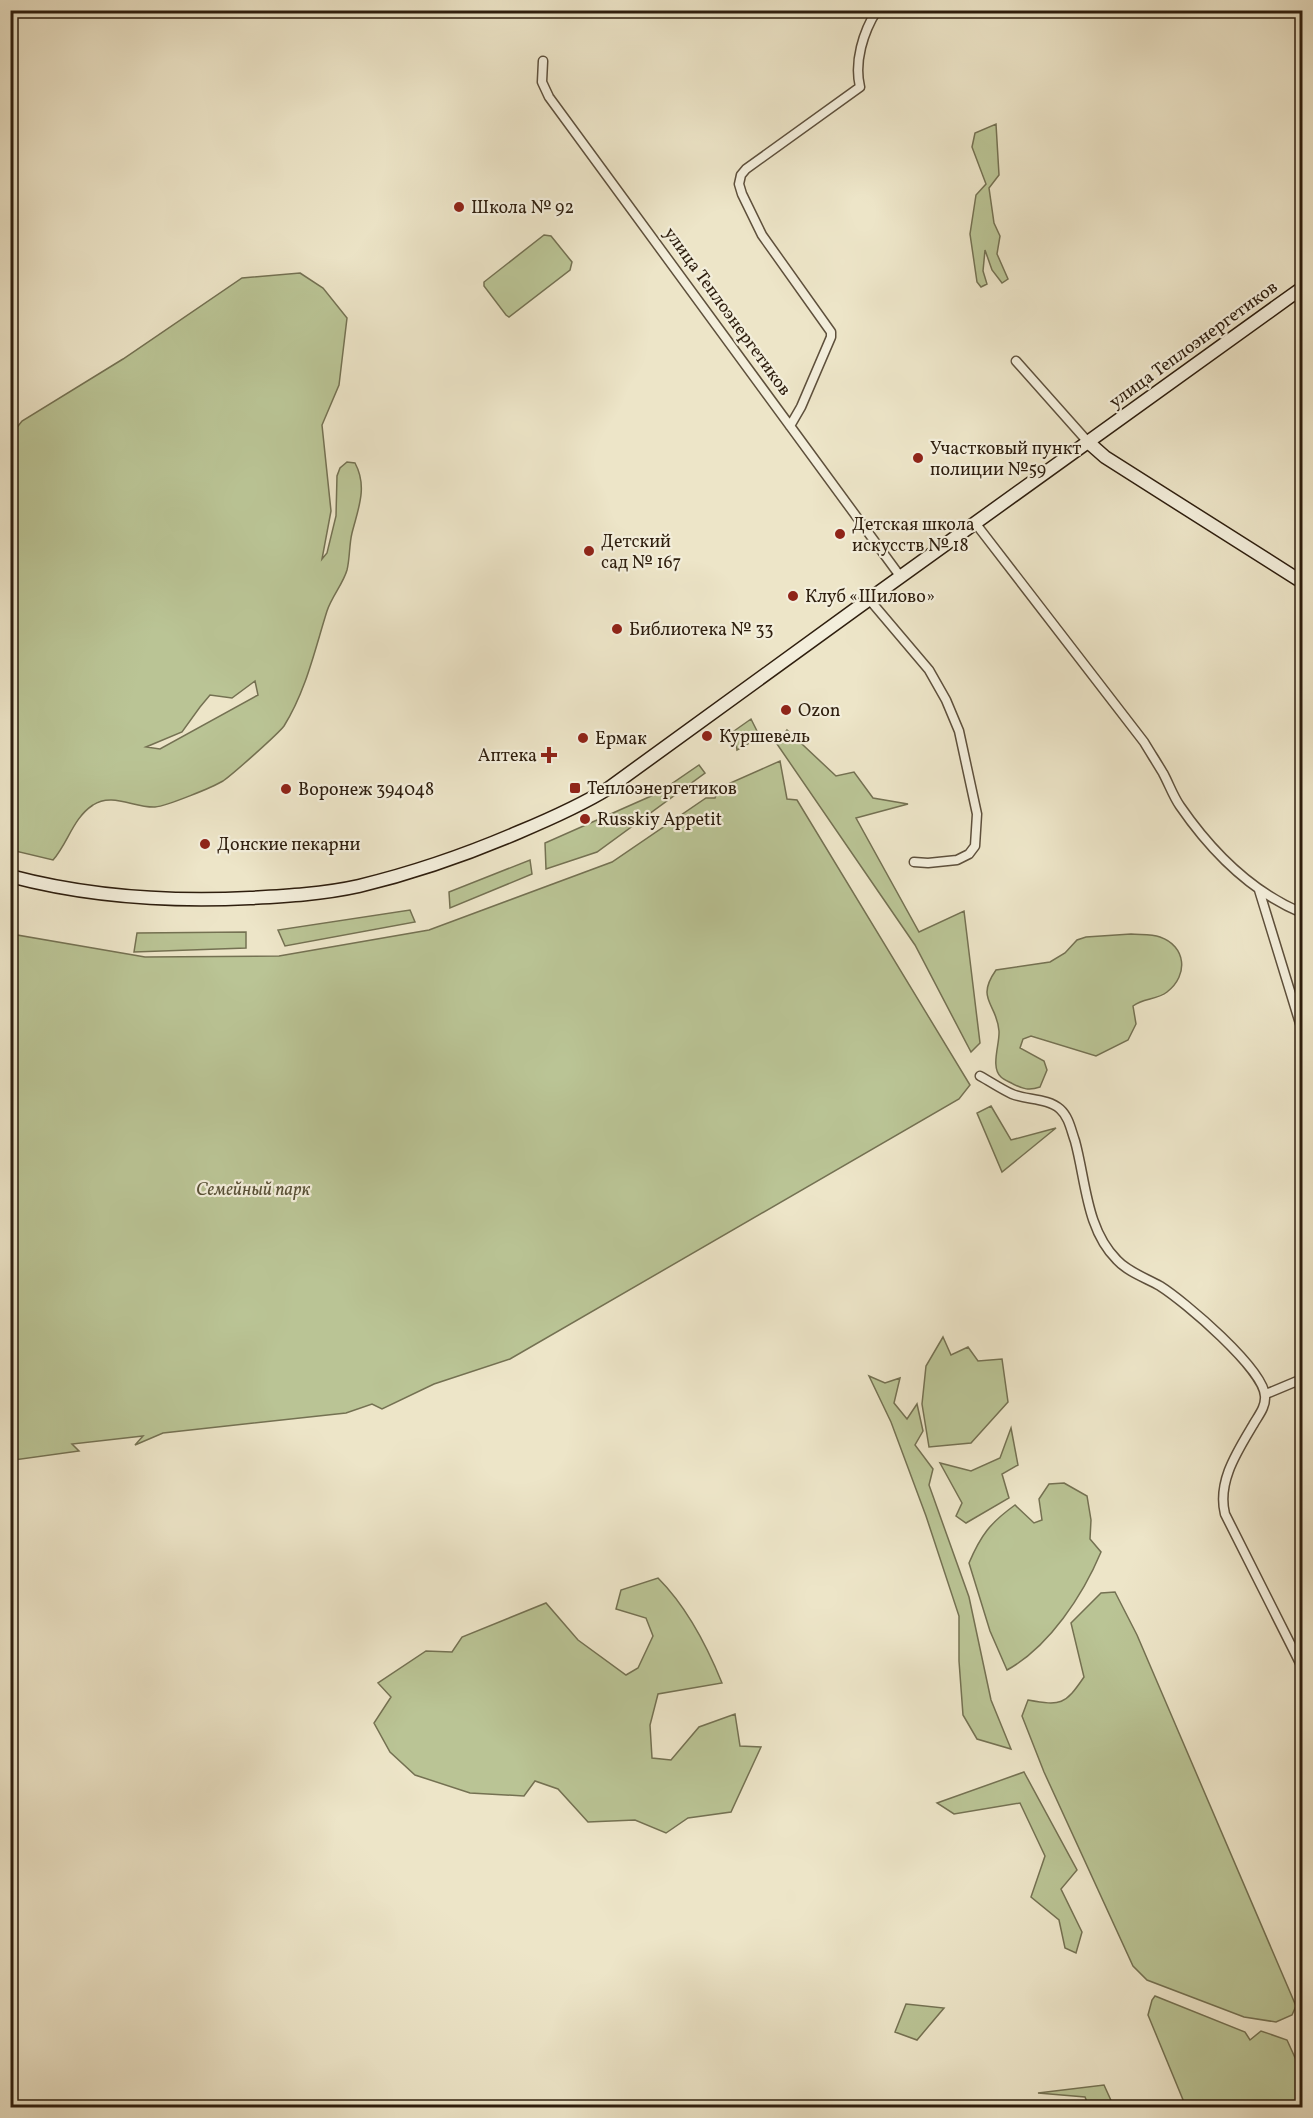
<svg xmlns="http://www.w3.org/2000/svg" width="1313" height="2118" font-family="Vollkorn,serif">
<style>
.green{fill:#bac495;stroke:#747152;stroke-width:1.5;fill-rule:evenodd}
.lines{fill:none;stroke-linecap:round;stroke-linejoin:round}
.street-casing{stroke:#5e503c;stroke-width:11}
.secondary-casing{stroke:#2e1e0e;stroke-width:15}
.street{stroke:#f3eedb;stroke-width:8}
.secondary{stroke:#f3eedb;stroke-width:12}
.poi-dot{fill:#8f2418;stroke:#f3eedb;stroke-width:2}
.labels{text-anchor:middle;stroke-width:4.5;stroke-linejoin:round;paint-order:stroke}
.poi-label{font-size:18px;fill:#2e1e0e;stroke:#f3eedb;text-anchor:start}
.street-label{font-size:18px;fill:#2e1e0e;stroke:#f3eedb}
.park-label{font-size:18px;font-style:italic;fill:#585036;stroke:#f3eedb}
</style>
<rect width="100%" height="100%" fill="#ede5c8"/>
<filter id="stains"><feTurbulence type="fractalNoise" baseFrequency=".00333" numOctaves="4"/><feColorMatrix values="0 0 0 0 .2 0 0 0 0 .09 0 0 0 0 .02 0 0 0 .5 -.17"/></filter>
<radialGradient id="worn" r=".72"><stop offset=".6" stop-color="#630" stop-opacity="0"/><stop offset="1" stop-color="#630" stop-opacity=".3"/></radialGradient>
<!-- green -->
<path class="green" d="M996,124L999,175L989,188L994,223L1000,236L997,254L1008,279L1002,283L992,270L985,250L983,271L987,284L981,287L977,282L970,234L976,195L986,184L972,147L975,133Z
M544,235L551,236L572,262L570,270L509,317L506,315L484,286V282Z
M300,273L323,288L347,318L339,385L322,425L331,511L322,559L327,553L336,516L337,476L340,468L347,462L355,463C368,487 358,509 352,533C349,545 350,558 347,570C343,584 332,596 327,611C315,649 306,691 284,726C278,734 233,774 223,781C213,787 167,806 155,807C134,808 112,792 93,805C73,818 68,843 53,860L11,850V435L22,421L123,359L242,278ZM255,681L258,695L160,749L146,747L182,732L200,707L210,695L232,698Z
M751,719L760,737L737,750L734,731Z
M787,730L836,776L854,772L873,798L908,804L856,818L919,932L964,911L980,1043L971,1052L915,945L777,744Z
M780,761L787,799L797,800L970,1085L959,1099L510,1359L434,1384L382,1409L372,1404L346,1413L163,1433L135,1445L143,1436L72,1444L79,1451L14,1460L10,1455L11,934L145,957L279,956L429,930L612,862L706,798H715L719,788Z
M699,765L705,773L597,852L546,869L545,843L658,793Z
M530,860L532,874L450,908L449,892Z
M410,910L415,922L285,946L278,930Z
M246,932V948L134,952L137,933Z
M1131,934C1140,935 1151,934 1160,937C1186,946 1189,975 1167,992C1157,1000 1143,998 1133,1006L1136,1024L1128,1040L1096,1056L1031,1036L1023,1039L1020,1048L1044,1061L1047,1070L1040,1087C1029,1091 1023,1089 1013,1084C1010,1082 1004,1080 1001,1077C990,1067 1000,1044 999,1031C997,1003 975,1000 996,970L1050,962L1065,953L1077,940L1086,937Z
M991,1106L1011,1140L1056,1128L1002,1172L977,1113Z
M943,1337L951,1355L968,1347L978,1361L1002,1359L1008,1402L971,1443L929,1447L922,1404L926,1366Z
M869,1376L885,1383L900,1378L894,1403L907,1419L917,1404L923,1431L915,1445L933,1469L929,1485L969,1597L991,1700L1011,1749L977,1739L963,1715L959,1661V1616L926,1516L891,1422Z
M1011,1428L1018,1465L1002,1474L1009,1498L966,1523L956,1516L962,1503L940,1463L971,1471L1000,1458Z
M1064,1483L1087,1496L1091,1520L1090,1539L1101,1552C1083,1595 1049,1647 1007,1670L990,1631L969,1563C981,1535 990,1523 1015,1505L1034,1523L1042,1520L1039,1499L1049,1484Z
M658,1578C687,1607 707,1646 722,1683L658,1694L650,1725L652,1758L671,1760L699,1727L735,1714L740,1746L761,1747L731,1812L688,1818L666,1833L635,1820L588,1822L558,1789L535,1781L524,1796L470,1793L415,1775L390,1752L374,1723L391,1697L378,1683L426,1651L452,1652L462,1637L546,1603L578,1640L626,1675L638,1668L653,1636L646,1618L616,1609L621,1590Z
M1115,1592L1137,1635L1296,2006L1292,2015L1276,2022L1244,2017L1147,1980L1133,1966L1044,1772L1022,1716L1028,1700C1061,1706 1065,1705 1084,1677L1071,1623L1101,1593Z
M1024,1772L1077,1870L1061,1889L1082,1932L1076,1953L1065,1948L1059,1920L1031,1897L1045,1856L1020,1803L954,1814L937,1803Z
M1155,1996L1245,2032L1250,2040L1261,2031L1287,2040L1302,2073V2107H1186L1148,2015L1152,2000Z
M906,2004L944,2008L917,2040L895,2032Z
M1104,2085L1114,2107H1089L1085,2097L1038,2093Z"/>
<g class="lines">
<!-- street casing -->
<g class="street-casing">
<path id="street" d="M543,61L542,82L549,97L900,576
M1016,361L1088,442
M790,426L801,407L831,337V332L762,235L742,194L739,184L741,175L746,169L860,87C854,62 863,32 877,10
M976,524L1144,742C1150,752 1157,763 1163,773C1169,784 1173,796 1180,806C1211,851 1252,892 1302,913
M868,598L929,670L946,700L959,731L977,814L975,846L969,854L957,860L928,863L914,862
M1259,890L1302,1030
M980,1076C991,1082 1001,1089 1012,1094C1026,1100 1048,1098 1060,1109C1069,1117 1071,1130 1075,1141C1086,1181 1086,1229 1117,1260C1128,1272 1146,1278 1160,1286C1184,1301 1264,1369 1265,1396C1266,1407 1258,1416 1253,1425C1237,1452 1217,1482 1225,1514L1302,1667
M1266,1394L1302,1379"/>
</g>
<!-- secondary casing -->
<g class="secondary-casing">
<path id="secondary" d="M1088,442L1105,457L1302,582
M10,876C89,897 170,902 250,898C287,896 323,894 359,886C413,873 468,854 519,832C550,819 580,806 609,788C839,620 1071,454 1302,288"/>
</g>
<!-- street -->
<use href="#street" class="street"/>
<!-- secondary -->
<use href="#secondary" class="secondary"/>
</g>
<!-- markers -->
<g class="poi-dot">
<circle cx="459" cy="207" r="6"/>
<circle cx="918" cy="458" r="6"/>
<circle cx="840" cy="534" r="6"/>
<circle cx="589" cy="551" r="6"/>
<circle cx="793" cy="596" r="6"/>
<circle cx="617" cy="629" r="6"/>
<circle cx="786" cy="710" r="6"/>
<circle cx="707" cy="736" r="6"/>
<circle cx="583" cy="738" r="6"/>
<path d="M546 746h6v6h6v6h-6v6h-6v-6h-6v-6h6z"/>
<rect x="569" y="782" width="12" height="12" rx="3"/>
<circle cx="286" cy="789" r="6"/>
<circle cx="585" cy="819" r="6"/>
<circle cx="205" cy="844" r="6"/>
</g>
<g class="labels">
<!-- poi labels -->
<g class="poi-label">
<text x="471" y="213">Школа № 92</text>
<text x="930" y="454">Участковый пункт<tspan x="930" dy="21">полиции №59</tspan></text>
<text x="852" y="530">Детская школа<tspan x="852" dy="21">искусств № 18</tspan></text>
<text x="601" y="547">Детский<tspan x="601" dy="21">сад № 167</tspan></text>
<text x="805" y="602">Клуб «Шилово»</text>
<text x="629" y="635">Библиотека № 33</text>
<text x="798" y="716">Ozon</text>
<text x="719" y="742">Куршевель</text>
<text x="595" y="744">Ермак</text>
<text x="537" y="761" text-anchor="end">Аптека</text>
<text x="587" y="794">Теплоэнергетиков</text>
<text x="298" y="795">Воронеж 394048</text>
<text x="597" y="825">Russkiy Appetit</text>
<text x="217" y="850">Донские пекарни</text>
</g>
<!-- street labels -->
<g class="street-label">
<text transform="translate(728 311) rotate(54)" y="6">улица Теплоэнергетиков</text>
<text transform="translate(1193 344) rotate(-36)" y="6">улица Теплоэнергетиков</text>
</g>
<!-- park labels -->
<g class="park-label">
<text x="253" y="1195">Семейный парк</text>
</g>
</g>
<!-- margin -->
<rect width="1313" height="2118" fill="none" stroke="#ede5c8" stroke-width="36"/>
<rect x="12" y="12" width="1289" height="2094" fill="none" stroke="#2e1e0e" stroke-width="3"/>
<rect x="18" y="18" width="1277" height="2082" fill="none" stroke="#2e1e0e" stroke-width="1.5"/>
<rect width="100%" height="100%" filter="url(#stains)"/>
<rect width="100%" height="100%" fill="url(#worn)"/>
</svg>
